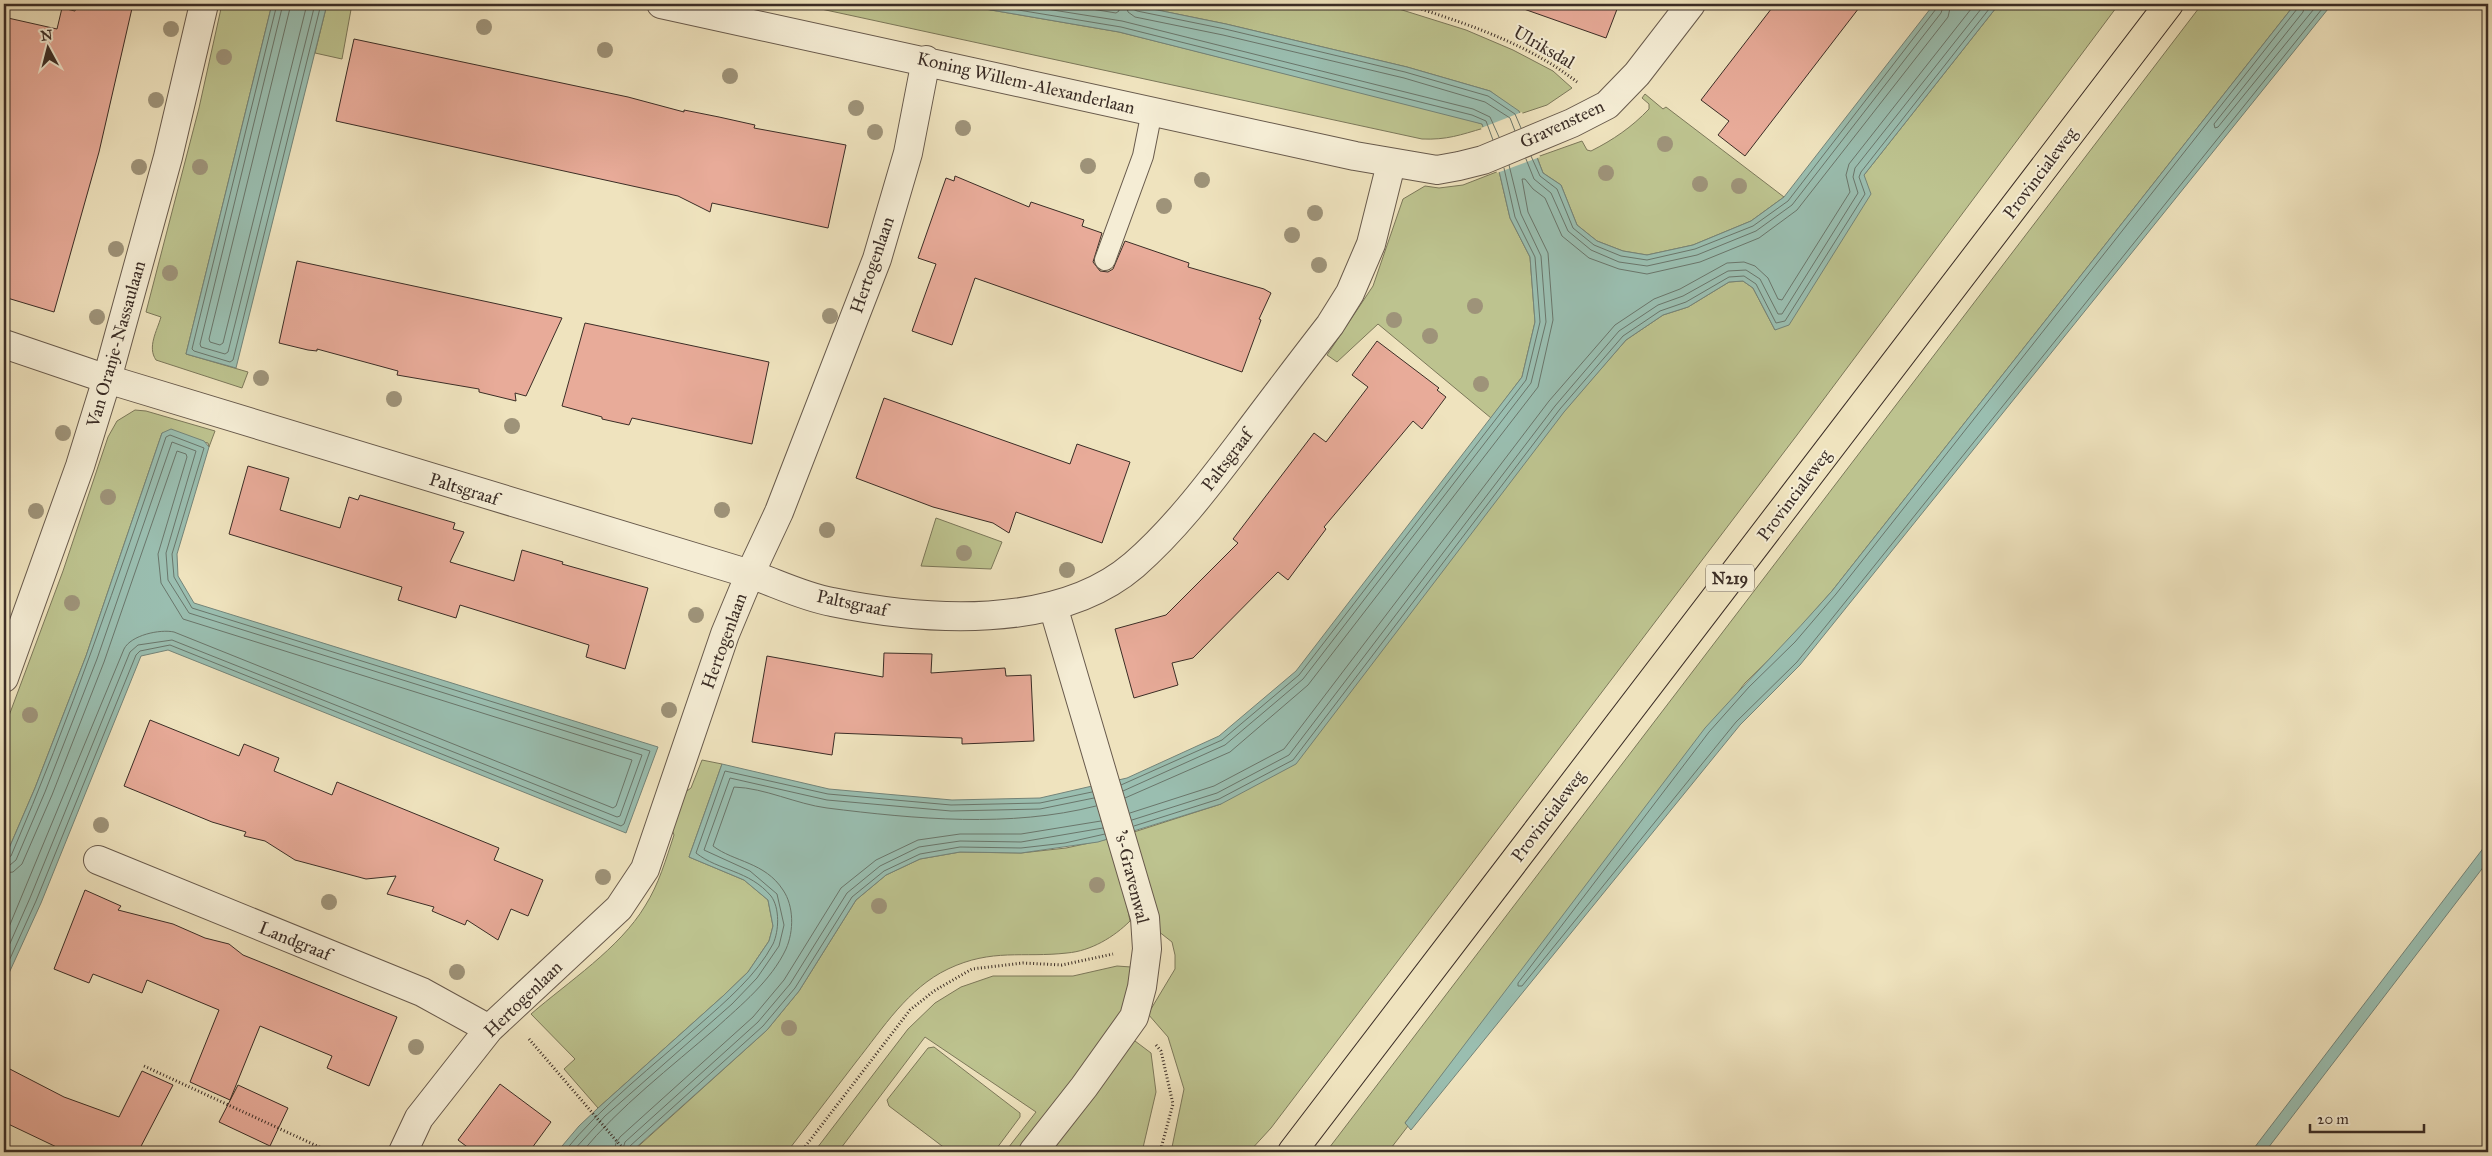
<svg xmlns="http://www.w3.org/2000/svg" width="2492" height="1156" font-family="'IM FELL Great Primer',serif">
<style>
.green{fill:#bdc38f;stroke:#7c785a}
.water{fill:#9abeb0;stroke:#748479}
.pier{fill:#efe3be}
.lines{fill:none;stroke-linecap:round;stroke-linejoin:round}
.shore{stroke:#6a766b;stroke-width:1}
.building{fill:#e8ab99;stroke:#3b2d26}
.service-casing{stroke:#685a4c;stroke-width:22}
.minor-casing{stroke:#685a4c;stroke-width:30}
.tertiary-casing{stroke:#685a4c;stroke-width:30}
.primary-casing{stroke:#3b2d26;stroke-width:30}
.path{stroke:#3b2d26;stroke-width:3;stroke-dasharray:1 2.5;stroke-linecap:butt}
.service{stroke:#f5edd5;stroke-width:20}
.minor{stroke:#f5edd5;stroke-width:28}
.tertiary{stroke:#f5edd5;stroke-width:28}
.primary{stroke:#efe3be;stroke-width:28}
.tree{fill:#9e9379}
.labels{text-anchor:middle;stroke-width:4;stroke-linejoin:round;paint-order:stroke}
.shield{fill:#f5edd5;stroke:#73675a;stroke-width:1}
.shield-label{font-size:16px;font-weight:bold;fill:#3b2d26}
.street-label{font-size:18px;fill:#3b2d26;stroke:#f5edd5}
</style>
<rect width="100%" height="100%" fill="#efe3be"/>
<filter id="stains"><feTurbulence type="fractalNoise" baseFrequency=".004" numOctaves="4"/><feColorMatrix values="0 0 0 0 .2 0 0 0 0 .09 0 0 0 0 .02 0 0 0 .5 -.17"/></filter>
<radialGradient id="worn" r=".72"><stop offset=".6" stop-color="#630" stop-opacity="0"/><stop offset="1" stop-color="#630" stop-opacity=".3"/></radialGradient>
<!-- green -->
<path class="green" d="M222,4H272L186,354L248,372L242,388L156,360C147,347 157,331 161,317L146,312L199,108Z
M327,4H352L342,59L315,53Z
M798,4H956L1119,32L1471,120L1482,124L1484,128C1460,135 1447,140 1422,139Z
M1128,4H1383L1466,30L1513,50L1553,71L1572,88L1547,105L1520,114L1490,91L1407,67L1226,24Z
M1999,4H2119L1797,435L1271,1128L1249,1152H1171L1184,1089L1168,1037L1148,1014L1175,969V955L1172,942L1158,931L1134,832L1221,804L1626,340L1663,315L1688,307L1729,282L1743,281L1753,288L1775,330L1864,175Z
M2202,4H2295L1832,591L1791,638L1745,683L1405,1123L1408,1126L1388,1152H1326Z
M1645,94L1663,109L1666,107L1784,197L1751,221L1693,245L1647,255L1623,251L1597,241L1577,225L1561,185L1543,173L1537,157L1582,141L1587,150L1591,151C1613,140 1632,127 1649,109V104L1642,98Z
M1499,171L1510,218L1530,257L1535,322L1522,377L1491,418L1378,324L1337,362L1327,355L1373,286L1403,199L1425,186L1439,188L1463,185Z
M135,410L146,411L215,431L209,447L208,443L162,433L86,656L35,788L4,860V729L63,571L108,437L117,421Z
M936,518L1002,542L991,569L921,566Z
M702,760L722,764L689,857L744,880L768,900L773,926L769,941L748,972L723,996L598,1108L564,1069L575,1059L531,1014C568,982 620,948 645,906C659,884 666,859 674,835L670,824L681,795L691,788Z
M1108,839L1126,901L1130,921C1114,937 1091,951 1067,953C1023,958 992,948 948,969C908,988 883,1028 856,1062C833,1092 810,1122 787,1152H632L767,1030L799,991L856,900L886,875L920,859L960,852L1021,853L1066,848Z
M1117,966L1131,967L1125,1011L1018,1152H1005L1036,1112L925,1037L838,1152H814L908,1029L935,1003L961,987L993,976H1073Z
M1131,1038L1151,1053L1156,1092L1142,1152H1044Z
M934,1047L1020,1113V1117L994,1152H950L889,1106L887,1100L928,1048Z"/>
<!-- water -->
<path class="water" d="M272,4H327L236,368L186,354Z
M956,4H1128L1226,24L1407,67L1490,91L1519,111L1543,173L1561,185L1577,225L1597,241L1623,251L1647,255L1693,245L1751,221L1784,197L1934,4H1999L1864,175L1871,194L1789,325L1775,330L1753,288L1743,281L1729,282L1688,307L1663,315L1626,340L1564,412L1296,764L1221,804L1098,842L1021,853L960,852L920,859L886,875L856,900L799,991L767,1030L631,1152H557L579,1126L598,1108L723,996L748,972L769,941L773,926L768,900L744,880L689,857L722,764L829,789L952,800L1040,798L1127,778L1219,736L1296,671L1522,377L1535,322L1530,257L1510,218L1499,171L1482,124L1119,32Z
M2295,4H2332L1800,665L1740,725L1411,1130L1405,1123L1705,728C1746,682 1791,638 1832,591Z
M171,429L204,441L209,447L177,554L178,576L194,603L658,747L626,833L168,650L141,656L41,903L4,984V860L35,788L86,656L162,433Z
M2488,842V861L2265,1152H2251Z"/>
<!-- pier -->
<path class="pier" d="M1522,112L1540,157L1497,173L1481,128Z"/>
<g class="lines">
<!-- shore -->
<path class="shore" d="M277,4L192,349L194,351L230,362L233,360L321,4
M283,4L200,344L201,347L225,354L228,352L315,4
M291,4L209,339L210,342L220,345L223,343L307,4
M982,4L1121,27L1472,115L1486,121L1493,140
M1015,4L1122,21L1473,109L1490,117L1499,137
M1061,4L1116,13L1119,11L1118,4
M1126,4L1128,12L1135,17L1223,35L1404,78L1485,102L1510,118L1515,131
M1132,4L1133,9L1137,11L1225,29L1405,72L1488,96L1515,114L1521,128
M2298,4L2297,9L1836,594L1795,642L1749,687L1709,732L1518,983V986H1522L1736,722L1797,662L2326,4
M2305,4L2303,12L2214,124L2215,128L2218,127L2318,4
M1531,156L1540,176L1557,189L1573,228L1594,245L1621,256L1647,260L1695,249L1753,226L1788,201L1936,9L1937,4
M1526,159L1534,179L1551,193L1568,231L1591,250L1619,262L1647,266L1697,255L1756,231L1792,205L1941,13L1944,4
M1121,785L1222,740L1299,675L1526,380L1540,322L1535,257L1515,217L1504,168
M1123,791L1225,745L1303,679L1531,383L1546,322L1541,256L1521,214L1509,165
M1125,798L1230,752L1308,685L1538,387L1553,320L1548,253L1528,212L1522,179H1525L1533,189L1545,198L1562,236L1589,258L1619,269L1647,274L1700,262L1759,238L1797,210L1948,17L1951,4
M1130,813L1214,786L1284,749L1549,401L1615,325L1654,299L1680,289L1727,263L1744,262L1755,266L1768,278L1778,299L1782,300L1850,192L1846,175L1849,164L1975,4
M1132,820L1217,793L1289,755L1555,406L1619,331L1658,305L1683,296L1728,271L1746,270L1760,279L1778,314H1782L1858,193L1853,177L1855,168L1985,4
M1134,826L1219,799L1293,760L1560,409L1623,336L1660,311L1686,302L1729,277L1744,276L1756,284L1776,323L1785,321L1865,194L1859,177L1861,172L1993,4
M4,860L11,856C70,719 118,578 166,437L170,435L204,448L172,554L174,577L192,608L650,751L624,824L621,826L170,645L140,651L136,655L36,901L4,972
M4,866L10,865L16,860L45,792L97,659L172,442L196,451L166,553L168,580L189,613L642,755L620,816L617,817L172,640L138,645L130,652L30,898L4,957
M4,873L13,872L22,864L52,795L104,662L177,451L186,454L187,457L158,554L161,583L183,619L632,760L616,806L613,808L174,632C160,629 131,635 124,649L4,939
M564,1152C603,1104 653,1066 699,1025C726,1001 756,976 773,944C779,931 780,908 771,896C749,870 719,871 696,853L725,771L828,794L951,805L1040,803L1092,792
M572,1152L605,1116L732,1004L757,978L779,946L784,925L777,894L750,871L704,850L730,778L827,800L951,811L1040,809L1094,798
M582,1152C619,1107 671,1067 716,1028C741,1005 771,981 786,949C794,931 794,906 783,890C765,862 734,862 713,846L734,787C765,788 796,804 827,808C915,819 1010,828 1096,806
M614,1152L616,1143L620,1137L753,1017L784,980L841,888L876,860L918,840L960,834H1021L1101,821
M622,1152L625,1142L758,1022L790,984L847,893L880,866L919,847L960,841L1021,842L1103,828
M628,1152L630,1146L763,1026L795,988L852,897L884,871L920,854L960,847L1021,848L1065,843L1105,834"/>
</g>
<!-- building -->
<path class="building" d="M77,4H133L99,152L54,312L4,297V38L8,18L57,29L62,8L75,11Z
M1521,4H1619L1606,38L1521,8Z
M1775,4H1862L1745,156L1718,135L1729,121L1701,100Z
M354,39L628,97L684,112V110L719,117L755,125L754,128L846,145L828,228L712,203L710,212L678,196L336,121Z
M955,176L1029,207L1031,202L1084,220L1082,226L1102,233L1093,262L1100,271L1108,272L1113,269L1125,241L1189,263L1188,267L1264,289L1271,293L1259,319L1261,320L1242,372L975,278L952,345L912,331L936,264L918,258L946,178L954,181Z
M297,261L493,303L562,318L526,396L515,393L516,401L479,392V389L397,375L398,371L317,349V351L308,350L279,343Z
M585,323L769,362L752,444L632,418L629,425L602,419V417L562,406Z
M1377,341L1439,388L1437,390L1446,397L1422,429L1413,421L1324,527L1326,529L1288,580L1278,572L1193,658L1172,663L1178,685L1134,698L1115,629L1166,615L1238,543L1233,539L1314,433L1326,442L1368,387L1352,375Z
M884,398L1070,464L1077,444L1130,462L1102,543L1016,512L1009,533L993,523L933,507L856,478Z
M248,466L289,478L280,510L340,528L349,497L358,500L360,495L455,523L453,529L464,532L450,562L514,581L522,550L563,562L562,564L648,588L625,669L586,657L589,645L460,605L456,618L398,600L402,587L229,534Z
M884,653L932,654L931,673L1005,668L1006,676L1031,675L1034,741L962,744V738L835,733L832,755L752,742L767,656L883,677Z
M150,720L239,756L244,744L279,758L274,771L332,795L337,782L499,848L494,860L543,880L528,916L511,909L498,940L467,920L465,925L432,911L434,907L387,894L396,876L366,879L295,860L265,841L244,836L246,832L212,822L124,786Z
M85,890L121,906L118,910L173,924L205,938L229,944L243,955L397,1017L369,1086L327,1068L332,1056L260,1026L230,1100L190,1082L219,1010L147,980L142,993L93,974L89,983L54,969Z
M4,1066L64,1097L119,1117L142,1071L173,1085L138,1152H67L4,1122Z
M500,1084L551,1122L529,1152H474L458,1140Z
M238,1085L288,1108L270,1146L219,1122Z"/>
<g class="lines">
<!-- service casing -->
<g class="service-casing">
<path id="service" d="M1105,260L1143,156L1152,111"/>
</g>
<!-- minor casing -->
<g class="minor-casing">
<path id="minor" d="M661,4L1355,156L1437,170L1459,166L1483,160L1572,123L1607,105L1637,74L1691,4
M4,344L107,379L750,574C776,583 804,597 832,602C925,621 1057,631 1134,565C1174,530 1206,488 1238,446C1268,406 1299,365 1330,325L1350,293L1371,244L1391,164
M98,860L422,992L489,1029
M403,1152L419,1118L489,1029L619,908L645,869L725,634L750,574L779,512L877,259L908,153L926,60
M1033,1152L1084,1087L1134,1017L1142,987L1147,949L1145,918L1053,606"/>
</g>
<!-- tertiary casing -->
<g class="tertiary-casing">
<path id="tertiary" d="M4,678L80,466L107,379L168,157L204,4"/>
</g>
<!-- primary casing -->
<g class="primary-casing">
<path id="primary" d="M1292,1152L2169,4"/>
</g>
<!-- path -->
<path class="path" d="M1405,4C1465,23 1527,43 1577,82
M4,14L7,4
M529,1039L626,1152
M1156,1045L1161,1051L1173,1104L1160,1152
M144,1066L330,1152
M801,1152L910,1010L934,991L972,969L1023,963L1062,965L1113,954"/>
<!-- service -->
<use href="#service" class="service"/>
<!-- minor -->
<use href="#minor" class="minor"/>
<!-- tertiary -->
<use href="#tertiary" class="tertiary"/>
<!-- primary -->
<use href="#primary" class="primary"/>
</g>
<!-- trees -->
<g class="tree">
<circle cx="484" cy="27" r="8"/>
<circle cx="171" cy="29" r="8"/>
<circle cx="605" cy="50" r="8"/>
<circle cx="224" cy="57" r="8"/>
<circle cx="730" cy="76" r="8"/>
<circle cx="156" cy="100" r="8"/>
<circle cx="856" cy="108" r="8"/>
<circle cx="963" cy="128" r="8"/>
<circle cx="875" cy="132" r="8"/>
<circle cx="1665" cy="144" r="8"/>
<circle cx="1088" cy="166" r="8"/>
<circle cx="139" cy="167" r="8"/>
<circle cx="200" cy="167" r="8"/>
<circle cx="1606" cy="173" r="8"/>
<circle cx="1202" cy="180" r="8"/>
<circle cx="1700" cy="184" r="8"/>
<circle cx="1739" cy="186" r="8"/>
<circle cx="1164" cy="206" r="8"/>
<circle cx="1315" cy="213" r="8"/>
<circle cx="1292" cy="235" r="8"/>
<circle cx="116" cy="249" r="8"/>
<circle cx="1319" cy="265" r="8"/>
<circle cx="170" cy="273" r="8"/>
<circle cx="1475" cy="306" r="8"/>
<circle cx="830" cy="316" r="8"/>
<circle cx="97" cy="317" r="8"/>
<circle cx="1394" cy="320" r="8"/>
<circle cx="1430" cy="336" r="8"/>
<circle cx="261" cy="378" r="8"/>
<circle cx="1481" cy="384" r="8"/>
<circle cx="394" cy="399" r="8"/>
<circle cx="512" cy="426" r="8"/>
<circle cx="63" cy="433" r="8"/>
<circle cx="108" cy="497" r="8"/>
<circle cx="722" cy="510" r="8"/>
<circle cx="36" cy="511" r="8"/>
<circle cx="827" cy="530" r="8"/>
<circle cx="964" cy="553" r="8"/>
<circle cx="1067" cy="570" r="8"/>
<circle cx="72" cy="603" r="8"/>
<circle cx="696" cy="615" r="8"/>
<circle cx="669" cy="710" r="8"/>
<circle cx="30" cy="715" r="8"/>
<circle cx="101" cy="825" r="8"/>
<circle cx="603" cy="877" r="8"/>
<circle cx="1097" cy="885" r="8"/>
<circle cx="329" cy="902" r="8"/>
<circle cx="879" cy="906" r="8"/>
<circle cx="457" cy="972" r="8"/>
<circle cx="789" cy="1028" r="8"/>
<circle cx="416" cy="1047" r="8"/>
</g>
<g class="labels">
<!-- shield labels -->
<rect class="shield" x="1706" y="564.5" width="48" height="27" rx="4"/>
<g class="shield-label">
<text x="1730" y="584">N219</text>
</g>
<!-- street labels -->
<g class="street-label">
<text transform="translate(1544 47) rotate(30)" y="6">Ulriksdal</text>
<text transform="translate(1026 83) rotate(13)" y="6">Koning Willem-Alexanderlaan</text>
<text transform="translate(1562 124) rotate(-25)" y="6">Gravensteen</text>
<text transform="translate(2040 173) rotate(-53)" y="6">Provincialeweg</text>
<text transform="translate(872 265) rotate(-71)" y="6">Hertogenlaan</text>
<text transform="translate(116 344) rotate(-74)" y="6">Van Oranje-Nassaulaan</text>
<text transform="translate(1227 460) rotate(-53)" y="6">Paltsgraaf</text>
<text transform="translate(464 489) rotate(17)" y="6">Paltsgraaf</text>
<text transform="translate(1794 495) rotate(-53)" y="6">Provincialeweg</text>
<text transform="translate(852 603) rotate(12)" y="6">Paltsgraaf</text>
<text transform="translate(724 641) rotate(-70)" y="6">Hertogenlaan</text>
<text transform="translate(1548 816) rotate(-53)" y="6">Provincialeweg</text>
<text transform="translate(1132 877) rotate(76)" y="6">'s-Gravenwal</text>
<text transform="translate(295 941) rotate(22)" y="6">Landgraaf</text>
<text transform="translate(523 999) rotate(-44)" y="6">Hertogenlaan</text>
</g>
</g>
<!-- margin -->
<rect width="2492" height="1156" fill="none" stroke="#efe3be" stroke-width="20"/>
<rect x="5" y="5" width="2482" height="1146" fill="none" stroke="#3b2d26" stroke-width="2.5"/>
<rect x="10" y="10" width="2472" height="1136" fill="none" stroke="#3b2d26"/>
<!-- north arrow -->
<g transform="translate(48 48) rotate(353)" stroke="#f5edd5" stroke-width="4" paint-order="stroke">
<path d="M0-4L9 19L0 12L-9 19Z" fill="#3b2d26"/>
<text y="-8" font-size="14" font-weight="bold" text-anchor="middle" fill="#3b2d26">N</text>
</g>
<!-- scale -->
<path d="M2310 1124v8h114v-8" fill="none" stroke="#3b2d26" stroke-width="2.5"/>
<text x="2317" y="1124" font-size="15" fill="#3b2d26" stroke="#f5edd5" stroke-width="4" paint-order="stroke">20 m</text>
<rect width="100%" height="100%" filter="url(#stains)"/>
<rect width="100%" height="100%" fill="url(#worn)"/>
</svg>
